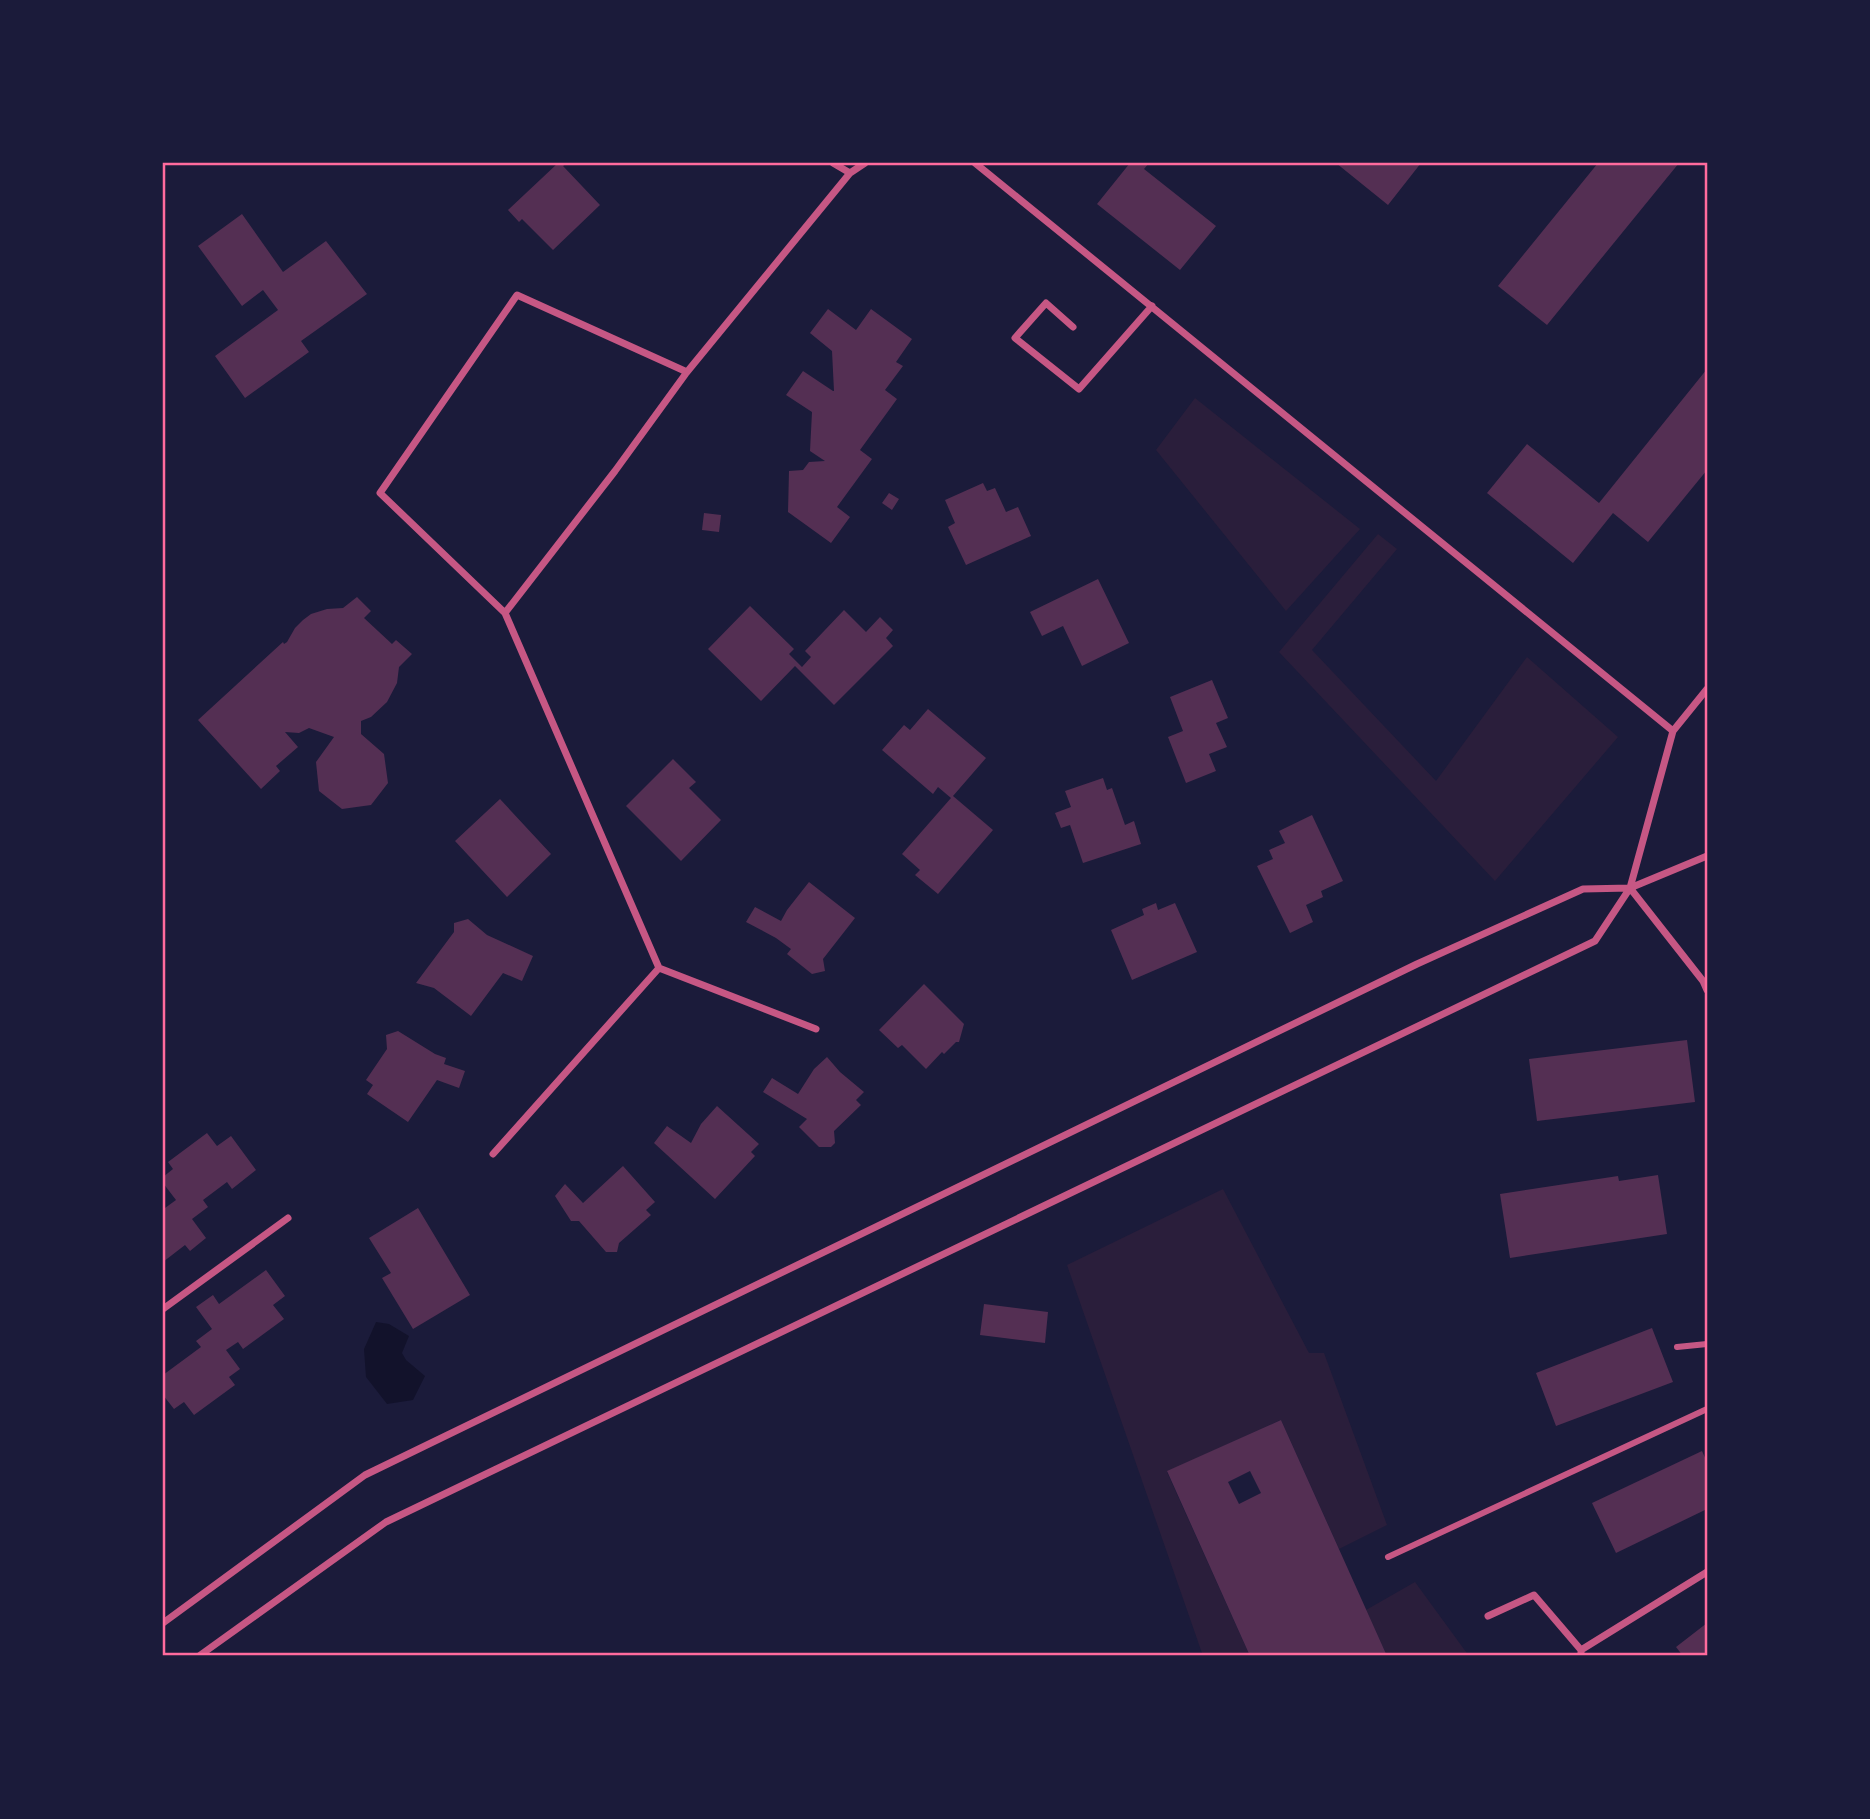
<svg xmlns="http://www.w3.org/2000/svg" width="1870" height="1819" font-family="Mulish,sans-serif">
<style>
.green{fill:#2a1e3b}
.water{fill:#12122b}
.building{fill:#542f53;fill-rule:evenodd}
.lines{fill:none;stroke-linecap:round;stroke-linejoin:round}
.pedestrian{stroke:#c65784;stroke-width:6}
.minor{stroke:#c65784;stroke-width:7}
.neatline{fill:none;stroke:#ff6b9d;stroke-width:2.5}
</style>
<rect width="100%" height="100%" fill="#1b1b3a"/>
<!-- green -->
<path class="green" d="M1195,398L1360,529L1286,611L1156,450Z
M1378,534L1397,549L1312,650L1436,781L1527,657L1618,737L1495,881L1279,652Z
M1223,1189L1309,1353H1324L1387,1525L1339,1549L1281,1420L1167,1472L1250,1656H1203L1067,1265Z
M1415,1582L1469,1656H1387L1366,1610Z"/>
<!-- water -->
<path class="water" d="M376,1322L389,1324L409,1336L402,1353L406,1360L425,1376L413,1400L387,1404L366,1377L364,1349Z"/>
<!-- building -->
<path class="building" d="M558,163H567L563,166L600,205L553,250L522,219L519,222L508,210Z
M1130,163H1149L1144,169L1216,226L1180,270L1097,204Z
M1336,163H1421L1388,205Z
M1598,163H1679L1547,325L1498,286Z
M242,214L283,272L326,241L367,294L301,341L309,352L245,398L215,356L278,310L263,290L242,306L198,246Z
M828,309L856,330L871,309L912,339L896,362L903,366L885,390L897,399L860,450L872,459L837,507L850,517L831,543L788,512L789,471L803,470L809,462L825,461L810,451L812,412L786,395L803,371L833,391H834L832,351L810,333Z
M1707,369V470L1648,542L1613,513L1573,563L1487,493L1527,444L1599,503Z
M983,483L987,491L995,488L1006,512L1018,507L1031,536L966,565L948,527L955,523L945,500Z
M889,493L899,499L892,510L882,503Z
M704,513L721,515L719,532L702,530Z
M1098,579L1129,643L1082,666L1063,626L1042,636L1030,612Z
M357,597L371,611L364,618L392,644L396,640L412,654L399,667L397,683L387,702L371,717L361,721V734L384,754L388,783L371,805L342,809L319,791L316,762L334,737L309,728L299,733L285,732L298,747L276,766L280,771L261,789L198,720L283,642L284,644L287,642L295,628L303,620L311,614L327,609L343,608Z
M750,606L794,649L789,654L802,667L811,657L805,651L844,610L866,632L880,617L893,630L886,638L893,646L834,705L795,666L761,701L708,649Z
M1212,680L1228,718L1216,723L1227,747L1209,754L1216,771L1186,783L1168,737L1183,731L1170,697Z
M928,709L986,758L953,796L993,830L938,894L915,875L920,870L902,854L951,798L938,787L933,794L882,750L904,725L910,730Z
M673,759L696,782L689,788L721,820L681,861L626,806Z
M1103,778L1107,790L1112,788L1125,825L1134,821L1141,844L1083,863L1070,825L1061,828L1055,813L1071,807L1065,791Z
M500,799L551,854L507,897L455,841Z
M1312,815L1343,881L1321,891L1323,897L1306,905L1313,922L1290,933L1257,866L1273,859L1269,850L1285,843L1279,831Z
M809,882L855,918L823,959L825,971L812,974L787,954L791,949L776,938L746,922L755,907L781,921L787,910Z
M1156,903L1158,910L1175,903L1197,952L1132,980L1111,930L1144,915L1142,909Z
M468,919L487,935L533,956L522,981L503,973L471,1016L434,988L416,983L454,932V923Z
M924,984L964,1024L959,1042H956L944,1054L942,1052L926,1069L902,1045L898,1048L879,1030Z
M398,1031L435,1054L446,1058L444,1064L465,1071L459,1088L437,1080L408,1122L367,1094L373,1085L366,1080L387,1049L386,1035Z
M1687,1040L1695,1102L1537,1121L1529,1059Z
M827,1057L840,1072L864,1092L856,1100L861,1105L834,1131L835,1143L831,1147H819L799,1127L807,1119L763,1092L772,1078L798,1094L814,1069Z
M717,1106L759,1144L751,1152L755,1156L715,1199L654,1143L667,1126L691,1143L701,1124Z
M207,1133L217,1146L231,1136L256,1170L232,1189L227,1182L203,1200L208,1207L192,1219L206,1238L190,1251L185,1245L163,1262V1204L165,1208L176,1200L163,1183V1177L173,1169L168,1162Z
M623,1166L655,1202L646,1210L651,1215L619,1243L617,1252H606L579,1221H571L555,1196L565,1184L583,1203Z
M1658,1175L1667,1234L1510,1258L1500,1194L1618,1176L1619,1181Z
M418,1208L470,1295L413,1329L382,1278L391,1273L369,1238Z
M266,1270L285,1296L273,1305L284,1319L243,1349L238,1342L226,1350L240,1369L229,1377L235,1385L194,1415L184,1402L174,1409L163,1395V1375L201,1347L196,1341L212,1329L196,1307L213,1295L219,1304Z
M984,1304L1048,1312L1045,1343L980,1335Z
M1652,1328L1673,1382L1556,1426L1536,1373Z
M1281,1420L1356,1587L1387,1656H1250L1167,1471ZM1250,1471L1261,1493L1239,1504L1228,1482Z
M1702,1451L1707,1462V1509L1616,1553L1592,1503Z
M1707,1623V1656H1683L1676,1647Z"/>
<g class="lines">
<!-- pedestrian -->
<path class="pedestrian" d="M1677,1347L1707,1344
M1388,1557L1707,1409"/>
<!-- minor -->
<path class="minor" d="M833,163L850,173
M975,163L1673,731
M1073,327L1046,303L1015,338L1079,389L1152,306
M687,372L517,295L380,493L505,613L615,471L687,372L850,173L865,163
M1630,888L1703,981L1707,990
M659,968L816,1029
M493,1154L659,968L505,613
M163,1309L288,1218
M1488,1616L1534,1595L1581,1650
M163,1623L365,1475L1417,964L1583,889L1630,888L1707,856
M199,1656L386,1522L1595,941L1630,888L1673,731L1707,689
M1581,1656V1650L1707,1572"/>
</g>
<!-- border -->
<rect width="1870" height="1819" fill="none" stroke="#1b1b3a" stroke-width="329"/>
<rect x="164" y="164" width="1542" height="1490" class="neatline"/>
</svg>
